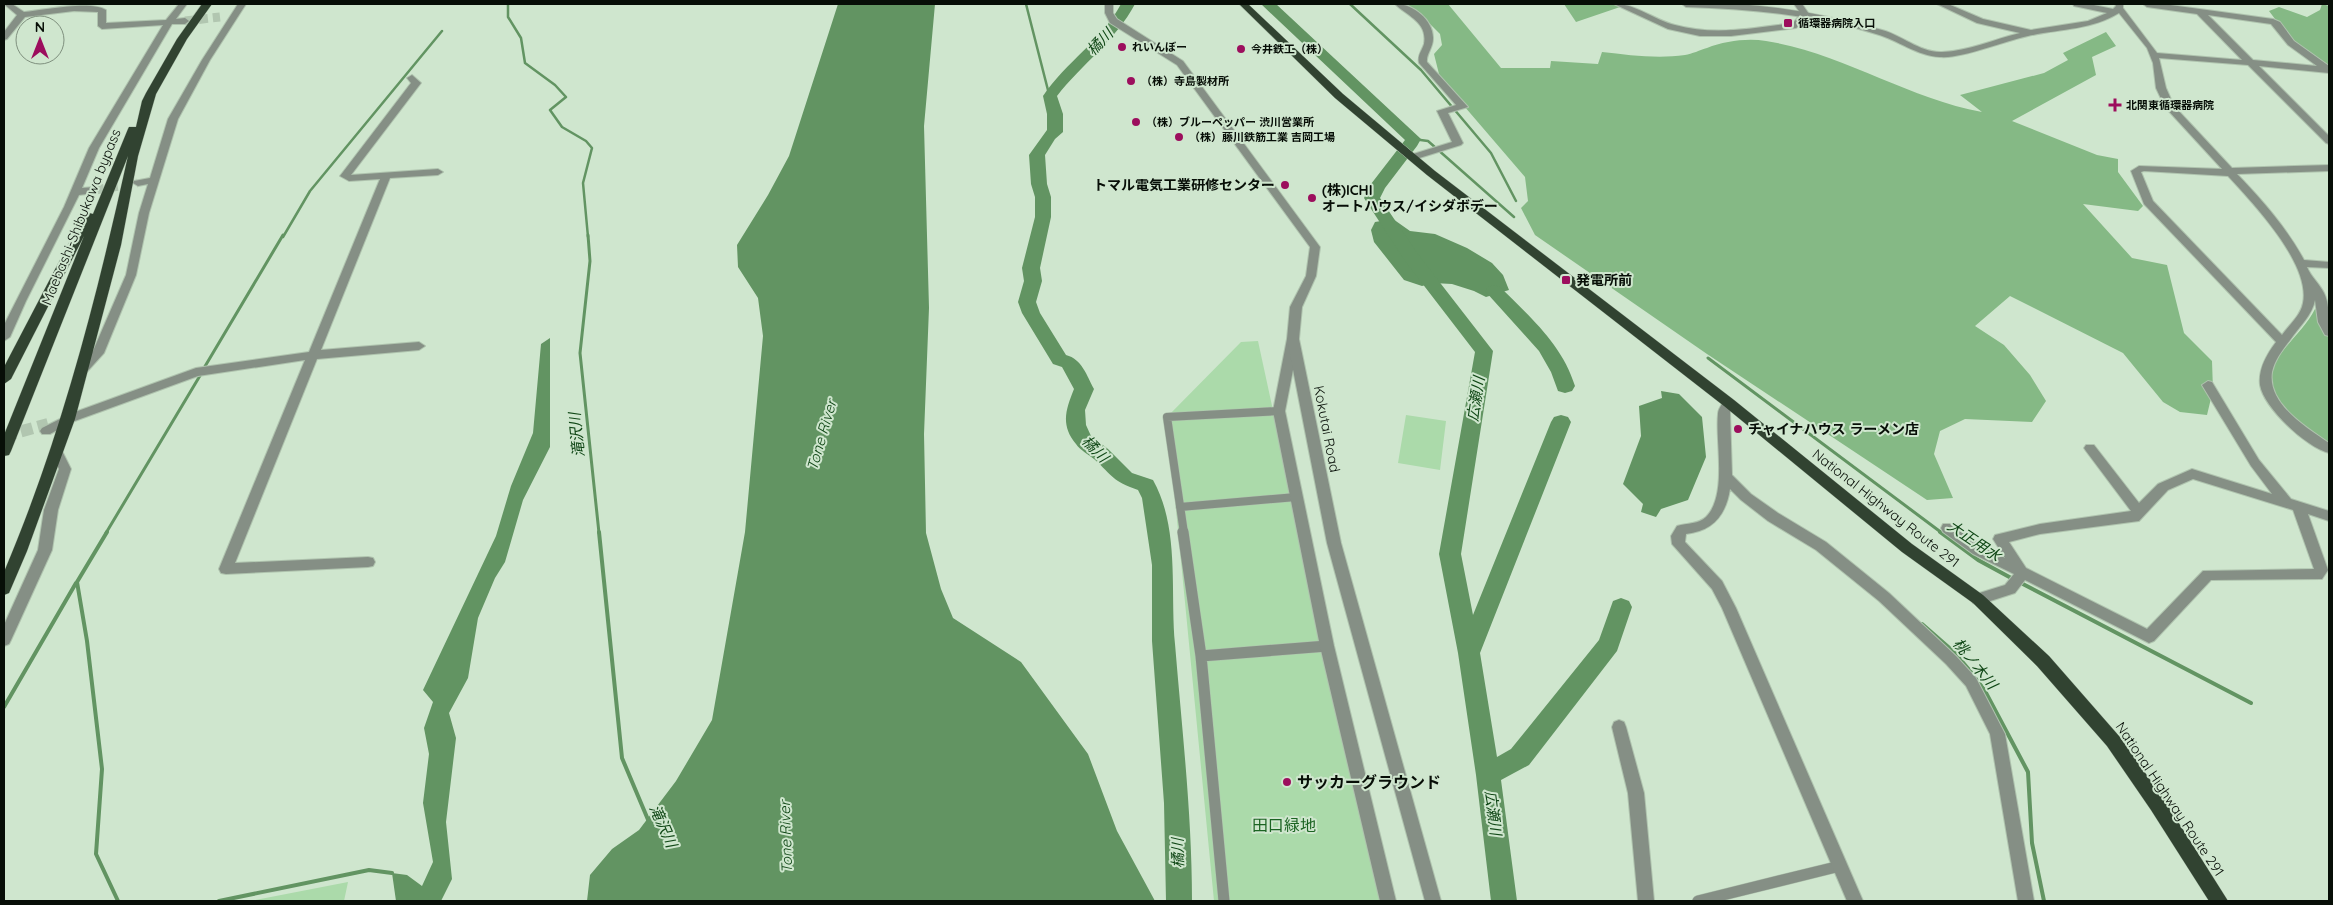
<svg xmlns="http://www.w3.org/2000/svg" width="2333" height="905" font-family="Quicksand,'Noto Sans JP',sans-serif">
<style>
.green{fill:#abdaaa}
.forest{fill:#85b985}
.water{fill:#629462}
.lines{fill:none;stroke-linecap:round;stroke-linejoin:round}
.stream-far2{stroke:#629462;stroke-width:2.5}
.stream-far1{stroke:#629462;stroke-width:3}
.stream{stroke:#629462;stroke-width:4}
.river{fill:#629462;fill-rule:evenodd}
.minor-tunnel{stroke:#b1c6b0;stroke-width:9;stroke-dasharray:9 5;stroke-linecap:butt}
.tertiary-tunnel{stroke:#b1c6b0;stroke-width:12;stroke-dasharray:12 5.5;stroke-linecap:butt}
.pedestrian-far1-casing{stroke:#afc3ae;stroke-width:9}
.pedestrian-casing{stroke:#afc3ae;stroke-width:12}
.minor-casing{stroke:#afc3ae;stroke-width:2}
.tertiary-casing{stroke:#afc3ae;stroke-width:2}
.trunk-casing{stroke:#afc3ae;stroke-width:1}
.pedestrian-far1{stroke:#858f85;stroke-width:8}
.pedestrian{stroke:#858f85;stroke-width:11}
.minor{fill:#858f85;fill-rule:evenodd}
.tertiary{fill:#858f85;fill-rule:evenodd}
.trunk{fill:#314331;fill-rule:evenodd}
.poi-dot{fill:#9c0e5d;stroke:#cfe6ce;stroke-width:2}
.labels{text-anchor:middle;stroke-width:4;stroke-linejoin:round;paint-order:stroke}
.far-poi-label{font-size:11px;font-weight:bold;fill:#070e07;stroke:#cfe6ce;text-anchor:start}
.poi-label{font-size:14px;font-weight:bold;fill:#070e07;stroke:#cfe6ce;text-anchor:start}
.street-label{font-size:14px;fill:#070e07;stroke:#cfe6ce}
.water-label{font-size:15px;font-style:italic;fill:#104716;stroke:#cfe6ce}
.near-poi-label{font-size:16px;font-weight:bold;fill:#070e07;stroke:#cfe6ce;text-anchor:start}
.near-park-label{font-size:16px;fill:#1b6422;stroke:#cfe6ce}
</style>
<rect width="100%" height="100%" fill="#cfe6ce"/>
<!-- green -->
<path class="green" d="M1258,341L1367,846L1380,901H1214L1167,417L1241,342Z
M1406,415L1446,421L1440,470L1398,463Z
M348,882L344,901H250Z"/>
<!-- forest -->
<path class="forest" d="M1407,4H1448L1501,68H1550L1551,61L1598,64L1602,52C1629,55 1657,59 1685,55C1692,54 1700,50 1707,48C1725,41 1747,38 1766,41C1842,53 1907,98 1982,112L1960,95L2044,73L2068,60L2063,53L2106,32L2116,46L2092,57L2096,75L2012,121L2097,155L2118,159V172L2143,206L2138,211L2083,204L2132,258L2167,265L2184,333L2212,361L2213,390L2207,415L2180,412L2163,402L2123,353L2010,296L1975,326L2004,345L2030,375L2046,401L2032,422L1965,419L1940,431L1934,454L1953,498L1927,500L1707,354L1535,235L1521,208L1528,201L1525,177L1440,78L1434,54L1442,45L1440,34L1420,14Z
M1564,4H1616L1623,6L1576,22Z
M2322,4L2329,6V68L2293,43L2269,11L2279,7L2307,17L2320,10Z
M2315,309L2329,313V445C2309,434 2269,403 2269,377C2270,373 2273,366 2275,363C2286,343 2305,329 2315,309Z"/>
<!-- water -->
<path class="water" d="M838,4H935L924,126L929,308L924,434L926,533L941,589L953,618L1021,662L1088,754L1117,831L1155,901H587L590,875L612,849L639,830L676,781L712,720L745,532L763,336L758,298L738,267L737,245L768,195L789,156Z
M1393,219L1410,231L1435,234L1467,248L1492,263L1503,275L1509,290L1486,297L1474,291L1452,284L1433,283L1422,286L1404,280L1374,242L1371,230L1375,222Z
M550,338V447L523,500L505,562L495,578L478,618L468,678L449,713L456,738L446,822L452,879L441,901H396L392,873L407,875L422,886L433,862L423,803L429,754L424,728L433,702L423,690L496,536L511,486L533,433L541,344Z
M1661,391L1679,394L1702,417L1706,457L1688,500L1661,509L1656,517L1641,512L1643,504L1623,484L1641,436L1639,406L1662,398Z"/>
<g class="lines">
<!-- stream-far2 -->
<path class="stream-far2" d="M508,4V17L521,38L525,63L555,85L566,97L550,110L562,127L586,141L592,148L583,183L588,237
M1026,4L1050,98
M1350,4L1421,70L1491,153L1516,201
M1413,139L1428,141L1514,217
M283,237L310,191L442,31"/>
<!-- stream-far1 -->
<path class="stream-far1" d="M588,235L590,261L580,353L599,533
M1708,358L1942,533
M204,368L283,235
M106,533L201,374"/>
<!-- stream -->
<path class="stream" d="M107,532L77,582L87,641L102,769L96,854L118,901
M599,532L622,758L649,822
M1940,532L1978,560L2013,579
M2019,582L2251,703
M1922,624L1954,652L1971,672
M1976,679L1985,691L2028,772L2032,843L2044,901
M4,707L76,583
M219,901L369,870L392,873"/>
<!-- river -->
<path class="river" d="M1121,4H1135C1116,40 1082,64 1057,96L1063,114V132L1055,139L1045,155L1047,184L1051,197V217L1040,268L1042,281L1036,302L1040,313L1066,355C1082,359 1087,376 1094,389L1085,410L1086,425L1091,436L1108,449L1132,473L1153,480C1180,528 1170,591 1175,644C1182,730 1192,815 1192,901H1166L1164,803L1152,641V565L1142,498L1138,490C1112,481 1113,476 1094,459C1088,454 1080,450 1076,444C1060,425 1066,409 1074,389L1062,367L1053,364L1022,313L1018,302L1024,281L1022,268L1035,217V197L1031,184L1029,155L1047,130V114L1043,96C1066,62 1102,40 1121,4Z
M1261,4H1276L1421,139L1417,146L1385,188L1380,198L1417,253L1493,351L1461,554L1473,615L1551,422L1554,417L1561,415L1568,417L1571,422L1480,653L1497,757L1511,749L1599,640L1613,601L1621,598L1629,601L1632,607L1617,651L1529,765L1501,780L1517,901H1491L1476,775L1458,653L1439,554L1475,352L1405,261L1364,198L1371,184L1405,140Z
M1494,285L1500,287C1530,317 1562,344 1575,386L1572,391L1565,393L1558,391L1551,372L1539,351L1485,291L1488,287Z"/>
<!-- minor-tunnel -->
<path class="minor-tunnel" d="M185,21L220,17
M95,190L137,183"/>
<!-- tertiary-tunnel -->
<path class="tertiary-tunnel" d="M4,436L48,424"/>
<!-- pedestrian-far1 casing -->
<g class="pedestrian-far1-casing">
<path id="pedestrian-far1" d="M1180,507L1296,497
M1184,533L1167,417L1279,411"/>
</g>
<!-- pedestrian casing -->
<g class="pedestrian-casing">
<path id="pedestrian" d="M1183,532L1201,656L1224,901
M1201,656L1327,646
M1698,901L1840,866"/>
</g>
<!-- minor casing -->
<g class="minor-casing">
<path id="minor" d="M4,4H12L24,12C43,10 91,0 106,10V23L166,20L179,4H187L176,19L185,18L189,21L185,24H172L99,148L82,188L95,187L100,190L95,193L79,195L26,301L10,337L4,341V325L64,207L89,148L163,25L102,29L98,26V12L74,11L25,17L7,39L4,40V32L17,15Z
M238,4H246L210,60L178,119L149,213L136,275L104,353L85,374H77L75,371L77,368L93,351L126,275L139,213L148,184L138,186L133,183L134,181L150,178L168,119L202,60Z
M1395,4C1412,3 1434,20 1433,39C1433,48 1426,54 1427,62L1468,107L1448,113L1463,143L1461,145L1413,160L1410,159V155L1452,142L1437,111L1456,105L1419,63C1417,55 1422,51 1424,44C1428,22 1407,16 1395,4Z
M1682,4C1749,0 1817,12 1882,30C1901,35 1921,53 1942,52C1968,51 1995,39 2020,33L1977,23L1937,4H1948L1983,19L2031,30L2088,21L2107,13L2074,6L2073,4H2089L2113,9L2116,6L2115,4H2123V8L2157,53L2242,60L2197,14L2147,7L2143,4H2163L2273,19L2280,22L2294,41L2329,66V73L2259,66L2329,136V144L2326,143L2248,65L2159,58L2166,88L2174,106L2232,168L2329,165V171L2237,174C2262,200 2286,227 2304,260L2329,262V268L2307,267C2311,277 2319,283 2324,293C2330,305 2329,323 2329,336L2325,335L2318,322L2315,300C2312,315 2301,325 2293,336C2285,347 2275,358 2272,372C2267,404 2307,428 2329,443V453C2307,448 2264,408 2260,385C2258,369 2267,354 2276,342L2144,204L2131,171L2139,166L2222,169L2165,107L2156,88L2153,63L2147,48L2119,13C2092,30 2059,29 2028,36C2005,41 1961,59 1940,57C1917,56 1898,40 1876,34C1814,15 1751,9 1686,7ZM2208,15L2271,24L2288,45L2317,66L2253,60ZM2144,171L2228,176C2253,203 2311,264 2303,303C2301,315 2289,325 2282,335L2153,201L2141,172Z
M412,75L421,83L351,175L438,169L443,172L438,175L390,178L321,350L419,342L425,346L419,350L317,359L235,563L368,557L373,558L375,562L373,566L368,567L226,574L221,573L219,569L305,360L198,376L72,422H64L62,419L64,416L196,368L309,352L380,179L349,181L340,176L411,83L407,78Z
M1293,335L1299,339L1285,411L1334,646L1396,901H1380L1320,646L1273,411L1287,339Z
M2208,381L2212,382L2259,460L2291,499L2329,511V521L2308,514L2328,570L2322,579L2211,580L2154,641L2149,643L2025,580L2015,593L1978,605L1973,603L1971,599L1973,595L2005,585L2014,574L1973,554L1943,532L1941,528L1943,524H1953L1983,546L2005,558L1993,539L1995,535L2040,524L2131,511L2086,451L2084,448L2086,445H2094L2139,503L2158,484L2192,469L2272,494L2251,466L2202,385ZM2193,479L2293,510L2314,569L2203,571L2147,629L2026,568L2009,542L2040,534L2139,521L2168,490Z
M1729,399L1735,403L1730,412L1732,475L1751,494L1778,513L1826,542L1889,593L1956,656L1976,678L2005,734L2034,901H2018L1990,734L1966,686L1946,664L1879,601L1816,550L1768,521L1741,500L1730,489C1726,515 1713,531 1686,534L1685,542L1722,581L1736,608L1863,901H1847L1722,608L1712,589L1672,544L1671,536L1677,526C1687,523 1699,524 1706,517C1728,495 1715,441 1718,414C1718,409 1722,404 1725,400Z
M57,447L61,449L71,469L58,510L52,550L11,640L9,644L4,646V625L38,550L44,510L59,469L51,452Z
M1619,720L1624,722L1626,727L1644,793L1654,901H1638L1628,793L1612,727L1614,722Z"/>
</g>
<!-- tertiary casing -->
<g class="tertiary-casing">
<path id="tertiary" d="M1105,4H1113V13L1117,19L1183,61L1320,247L1316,276L1302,307L1299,339L1341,543L1441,901H1425L1327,543L1287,339L1290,307L1306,276L1310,247L1177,65L1110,23L1105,13Z
M1614,4C1635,3 1654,20 1675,25C1714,36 1754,28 1793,23L1801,14L1794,4H1802L1809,14L1805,22L1796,28L1731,36H1700L1668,29Z
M68,415L72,416L74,419L72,422L50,434H42L40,431L42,428Z"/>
</g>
<!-- trunk casing -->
<g class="trunk-casing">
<path id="trunk" d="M202,4H212L187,39L156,94L138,156L121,245L75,419L27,551L9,593L4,595V572C61,438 97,297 128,156L11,451L9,455L4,456V435L84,236L11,379L4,384V367L83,216L89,213L93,214L128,129L129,127H136L142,101L146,93L177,39Z
M1239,4H1248L1343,94L1435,171L1734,400L1912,544L1983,595L2049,656L2119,736L2163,798L2228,901H2209L2151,810L2107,746L2037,666L1973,603L1902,552L1724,406L1427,175L1335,98Z"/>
</g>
<!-- pedestrian-far1 -->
<use href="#pedestrian-far1" class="pedestrian-far1"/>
<!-- pedestrian -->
<use href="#pedestrian" class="pedestrian"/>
<!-- minor -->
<use href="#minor" class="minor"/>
<!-- tertiary -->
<use href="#tertiary" class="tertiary"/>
<!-- trunk -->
<use href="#trunk" class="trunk"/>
</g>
<!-- markers -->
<g class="poi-dot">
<rect x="1783" y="18" width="10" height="10" rx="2.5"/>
<circle cx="1122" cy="47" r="5"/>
<circle cx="1241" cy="49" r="5"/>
<circle cx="1131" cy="81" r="5"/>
<path d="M2112.5 97.5h5v5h5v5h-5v5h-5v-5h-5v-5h5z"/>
<circle cx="1136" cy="122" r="5"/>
<circle cx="1179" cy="137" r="5"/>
<circle cx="1285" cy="185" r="5"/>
<circle cx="1312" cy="198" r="5"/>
<rect x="1561" y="275" width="10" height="10" rx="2.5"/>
<circle cx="1738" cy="429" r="5"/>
<circle cx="1287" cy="782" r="5"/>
</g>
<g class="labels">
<!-- far-poi labels -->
<g class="far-poi-label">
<text x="1798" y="27">循環器病院入口</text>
<text x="1132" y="51">れいんぼー</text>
<text x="1251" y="53">今井鉄工（株）</text>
<text x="1141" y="85">（株）寺島製材所</text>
<text x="2126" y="109">北関東循環器病院</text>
<text x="1146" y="126">（株）ブルーペッパー 渋川営業所</text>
<text x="1189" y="141">（株）藤川鉄筋工業 吉岡工場</text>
</g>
<!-- poi labels -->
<g class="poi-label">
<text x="1275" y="190" text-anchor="end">トマル電気工業研修センター</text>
<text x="1322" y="195">(株)ICHI<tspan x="1322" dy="16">オートハウス/イシダボデー</tspan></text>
<text x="1576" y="285">発電所前</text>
<text x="1748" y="434">チャイナハウス ラーメン店</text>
</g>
<!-- street labels -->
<g class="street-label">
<text transform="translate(81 217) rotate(-68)" y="5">Maebashi-Shibukawa bypass</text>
<text transform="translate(1327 429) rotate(79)" y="5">Kokutai Road</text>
<text transform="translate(1886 508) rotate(38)" y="5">National Highway Route 291</text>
<text transform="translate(2170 799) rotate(56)" y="5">National Highway Route 291</text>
</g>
<!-- water labels -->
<g class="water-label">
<text transform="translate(1100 42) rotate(-46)" y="5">橘川</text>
<text transform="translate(1476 399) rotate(-81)" y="5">広瀬川</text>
<text transform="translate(577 435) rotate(-96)" y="5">滝沢川</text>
<text transform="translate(822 435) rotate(-74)" y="5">Tone River</text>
<text transform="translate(1095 449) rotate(46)" y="5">橘川</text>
<text transform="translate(1974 541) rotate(34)" y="5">大正用水</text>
<text transform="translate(1975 664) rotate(51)" y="5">桃ノ木川</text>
<text transform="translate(1493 813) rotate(83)" y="5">広瀬川</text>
<text transform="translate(663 826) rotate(66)" y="5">滝沢川</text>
<text transform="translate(786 837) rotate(-92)" y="5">Tone River</text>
<text transform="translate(1178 853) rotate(-91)" y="5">橘川</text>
</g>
<!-- near-poi labels -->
<g class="near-poi-label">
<text x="1297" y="788">サッカーグラウンド</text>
</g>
<!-- near-park labels -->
<g class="near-park-label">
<text x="1284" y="831">田口緑地</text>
</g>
</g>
<!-- border -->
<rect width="2333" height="905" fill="none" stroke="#070e07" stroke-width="10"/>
<!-- north arrow -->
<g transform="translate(40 40)"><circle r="24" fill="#cfe6ce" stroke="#7f907e"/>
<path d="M0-4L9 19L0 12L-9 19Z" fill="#9c0e5d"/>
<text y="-8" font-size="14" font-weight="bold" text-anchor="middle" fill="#070e07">N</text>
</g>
</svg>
